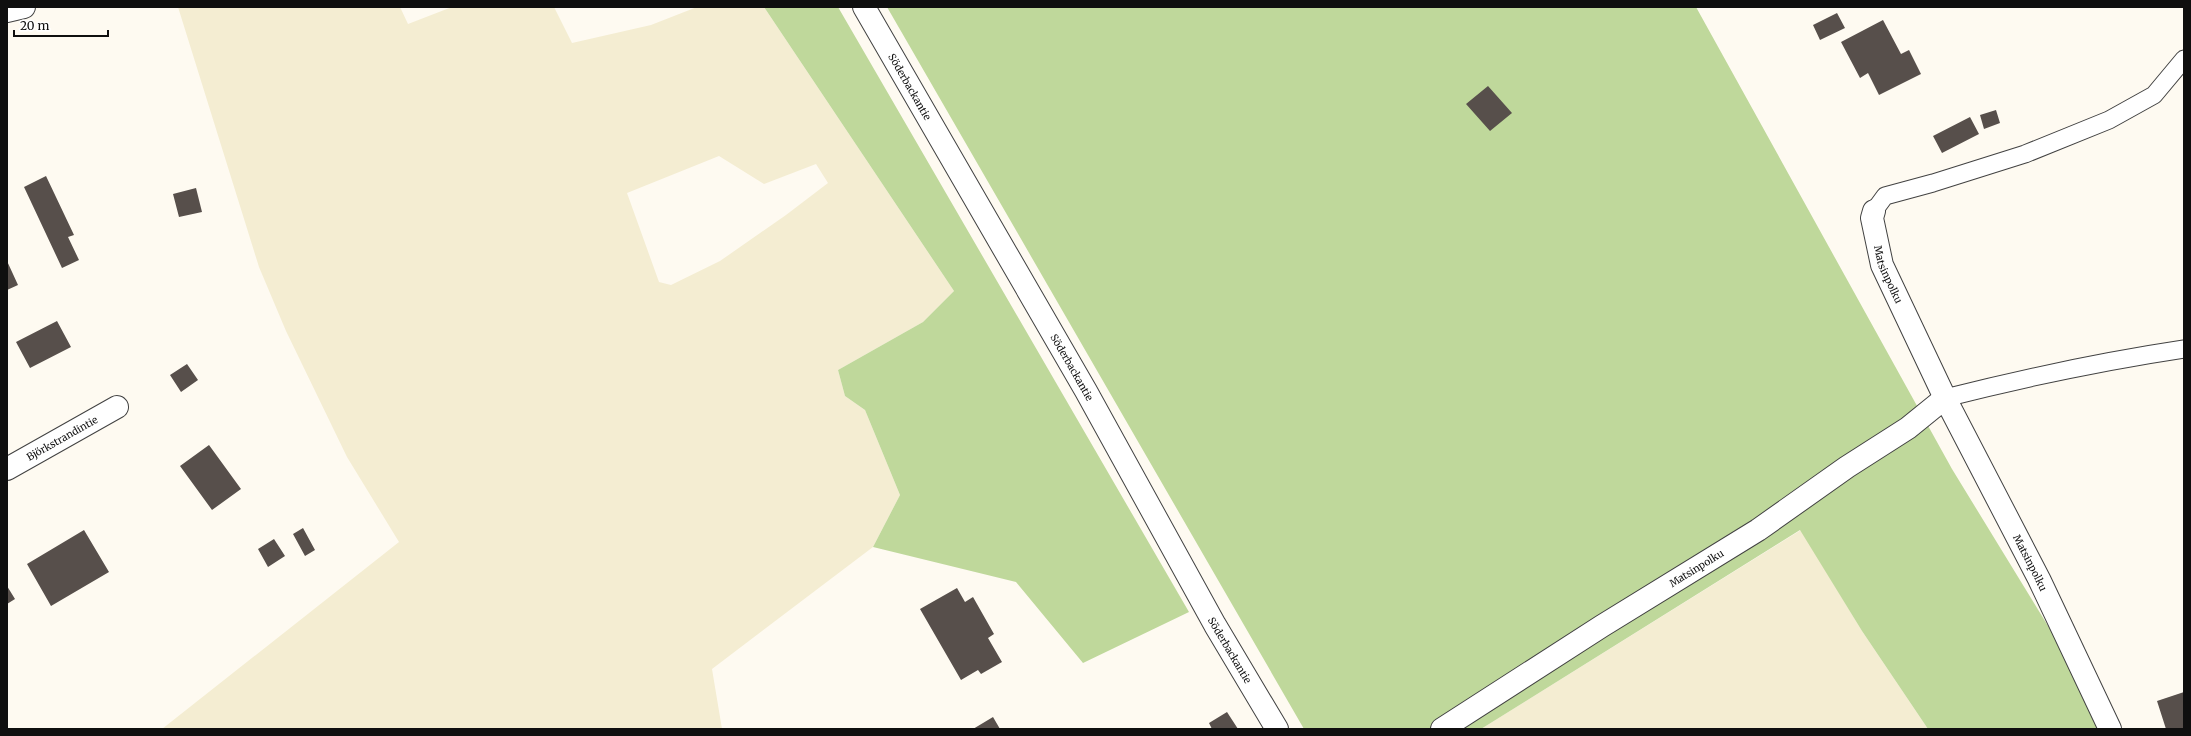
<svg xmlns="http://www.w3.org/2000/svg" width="2191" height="736" font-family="Merriweather,serif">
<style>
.farmland{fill:#f4edd2;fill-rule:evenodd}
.forest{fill:#bfd89b}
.building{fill:#574f4b}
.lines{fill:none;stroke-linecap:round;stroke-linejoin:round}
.service-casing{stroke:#424242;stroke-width:19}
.minor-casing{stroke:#424242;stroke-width:24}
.tertiary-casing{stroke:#424242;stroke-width:24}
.service{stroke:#fff;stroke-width:17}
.minor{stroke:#fff;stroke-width:22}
.tertiary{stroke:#fff;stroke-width:22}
.labels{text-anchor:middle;stroke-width:4;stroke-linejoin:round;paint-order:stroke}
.street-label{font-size:10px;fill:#0f0f0f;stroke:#fff}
</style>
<rect width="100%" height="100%" fill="#fefaf1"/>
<!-- farmland -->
<path class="farmland" d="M178,7H400L408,24L452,7H554L572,43L651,25L697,7H764L954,291L923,322L838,370L845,396L865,410L900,495L873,547L712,669L722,729H162L399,542L347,457L286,331L259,267ZM719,156L764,184L816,164L828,183L786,215L720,261L671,285L659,282L627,193Z
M1801,530L1862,631L1928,729H1481Z"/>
<!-- forest -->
<path class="forest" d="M764,7H838L1189,612L1083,663L1016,582L873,547L900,495L865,410L845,396L838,370L923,322L954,291Z
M887,7H1696L1952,469L2111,729H1928L1862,631L1800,530L1481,729H1304Z"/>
<!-- building -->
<path class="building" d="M1837,13L1845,28L1820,40L1813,25Z
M1883,20L1901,54L1909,50L1921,74L1879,95L1868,73L1860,78L1841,42Z
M1488,86L1512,113L1490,131L1466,104Z
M1996,110L2000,123L1984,129L1980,115Z
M1970,117L1979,134L1942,153L1933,136Z
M46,176L74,235L68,237L79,260L62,268L24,187Z
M196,188L202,212L179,217L173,194Z
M7,261L18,285L7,290Z
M57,321L71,347L30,368L16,342Z
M187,364L198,380L181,392L170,375Z
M209,445L241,489L212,510L180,466Z
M303,528L315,550L305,556L293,534Z
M84,530L109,572L51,606L27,564Z
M274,539L285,556L268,567L258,549Z
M7,586L15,599L7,604Z
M957,588L965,602L973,597L994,634L988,638L1002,662L981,674L978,670L961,680L920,609Z
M2184,692V729H2166L2157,701Z
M1227,712L1238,729H1212L1209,723Z
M993,717L1000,729H973Z"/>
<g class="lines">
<!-- service casing -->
<g class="service-casing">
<path id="service" d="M1874,211L1885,196L1933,183L2025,154L2109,120L2154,95L2184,59
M1945,398C2024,378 2104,361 2184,349"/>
</g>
<!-- minor casing -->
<g class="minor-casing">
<g id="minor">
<path id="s1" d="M864,7L1086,391L1215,625L1277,729"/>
<path id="s2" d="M1874,211L1872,218L1882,265L1945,398"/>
<path id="s3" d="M7,469L117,407"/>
<path id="s4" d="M1442,729L1602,626L1758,530L1847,467L1908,428L1945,398L2039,579L2110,729"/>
</g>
</g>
<!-- tertiary casing -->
<g class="tertiary-casing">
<path id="tertiary" d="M7,11L24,7"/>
</g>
<!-- service -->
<use href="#service" class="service"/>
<!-- minor -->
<use href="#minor" class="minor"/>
<!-- tertiary -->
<use href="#tertiary" class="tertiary"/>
</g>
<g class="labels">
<!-- street labels -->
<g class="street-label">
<text dy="4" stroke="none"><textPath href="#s1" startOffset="92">Söderbackantie</textPath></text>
<text dy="4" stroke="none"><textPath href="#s2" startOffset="66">Matsinpolku</textPath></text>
<text dy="4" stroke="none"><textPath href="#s1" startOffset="416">Söderbackantie</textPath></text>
<text dy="4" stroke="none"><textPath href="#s3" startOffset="63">Björkstrandintie</textPath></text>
<text dy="4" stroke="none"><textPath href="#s4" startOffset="788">Matsinpolku</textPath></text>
<text dy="4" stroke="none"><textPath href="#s4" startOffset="301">Matsinpolku</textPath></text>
<text dy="4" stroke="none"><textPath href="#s1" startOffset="740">Söderbackantie</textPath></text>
</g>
</g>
<!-- border -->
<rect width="2191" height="736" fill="none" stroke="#0f0f0f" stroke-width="16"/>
<!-- scale -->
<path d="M14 30v6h94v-6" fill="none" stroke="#0f0f0f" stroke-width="2"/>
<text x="20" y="30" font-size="12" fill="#0f0f0f" stroke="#ffffff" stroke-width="3" paint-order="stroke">20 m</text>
</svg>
